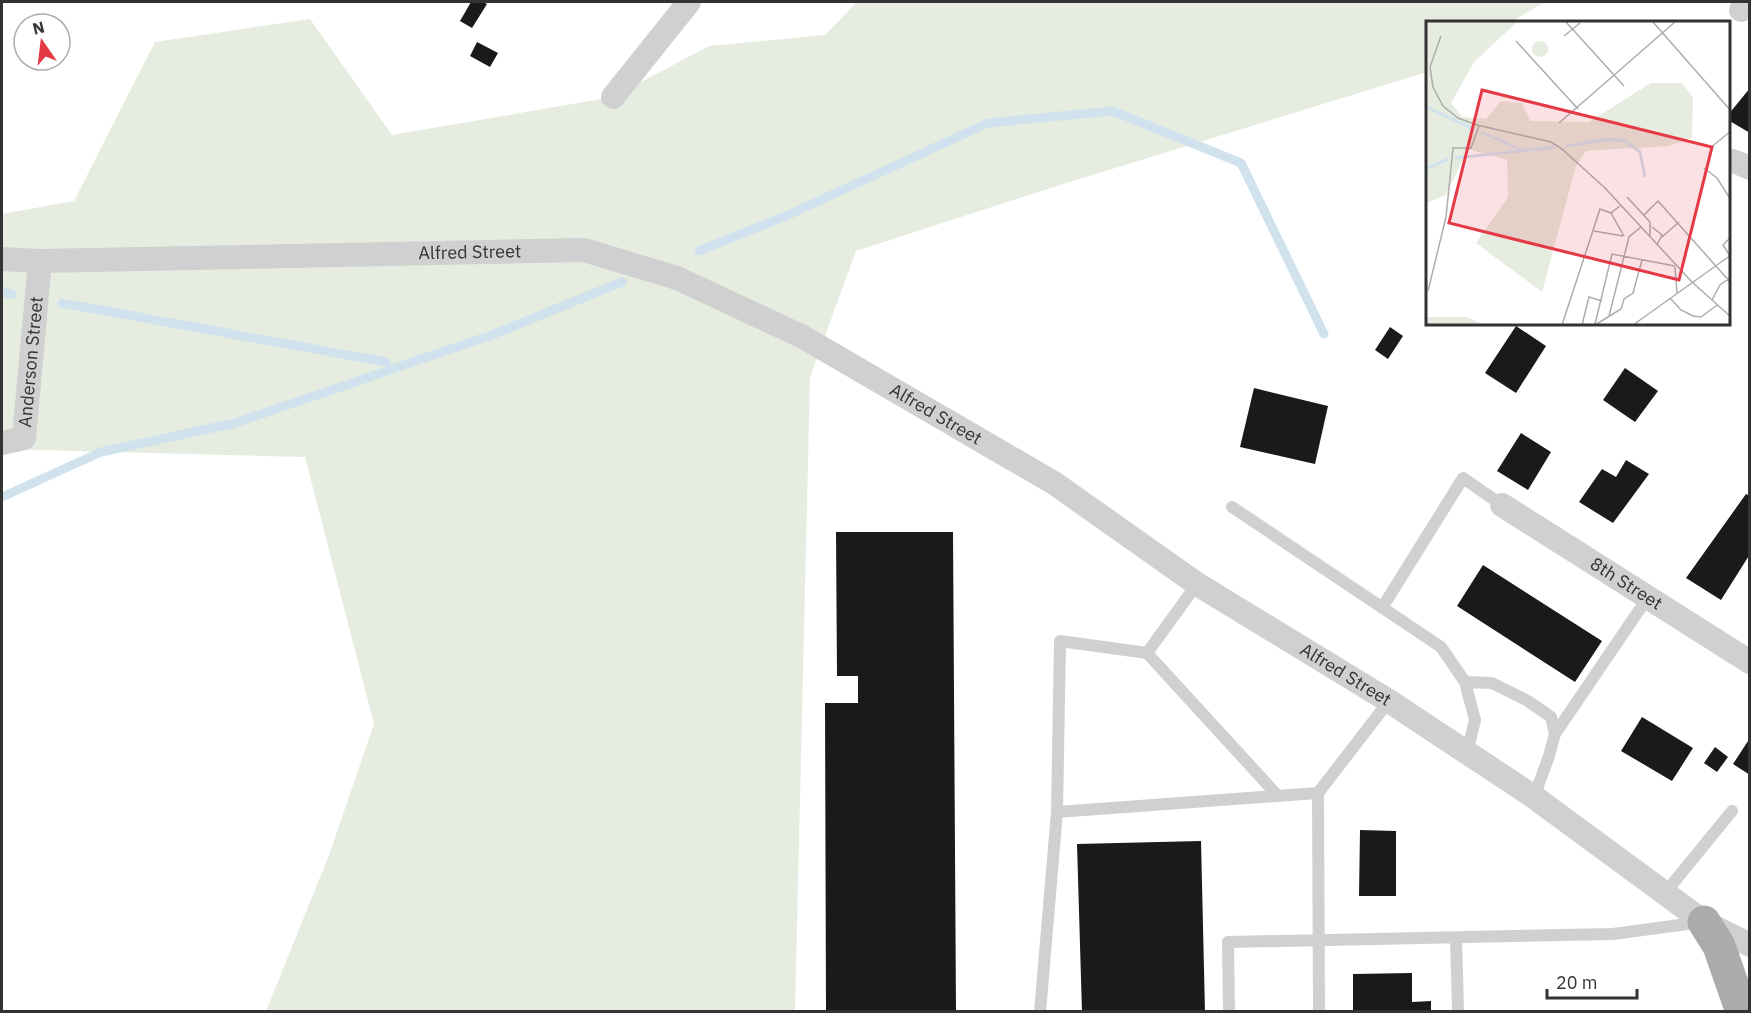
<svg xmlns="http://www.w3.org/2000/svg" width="1751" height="1013" font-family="'IBM Plex Sans',sans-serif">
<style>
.green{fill:#e6ecdf}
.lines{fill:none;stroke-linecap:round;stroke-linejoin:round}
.stream{stroke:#cfe2ee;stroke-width:9}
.building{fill:#1a1a1a}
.lane{stroke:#d0d0d0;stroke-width:12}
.street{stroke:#d0d0d0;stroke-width:24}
.primary{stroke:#ababab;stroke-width:33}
.labels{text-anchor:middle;stroke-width:6;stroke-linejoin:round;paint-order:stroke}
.street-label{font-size:18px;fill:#333;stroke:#fff}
.inset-river{fill:none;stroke:#cfe2ee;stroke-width:3}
.inset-road{fill:none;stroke:#adadad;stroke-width:1.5}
.view{fill:#e63946;fill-opacity:0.15;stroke:#e63946;stroke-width:3}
.inset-edge{fill:none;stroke:#333;stroke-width:3}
</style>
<rect width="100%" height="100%" fill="#fff"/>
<!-- green -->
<path class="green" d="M857,2H1545L1511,22H1427V72L1060,185L856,251L810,377L795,1011H266L329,855L374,724L305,457L2,449V214L74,201L155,42L310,19L392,135L613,97L709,46L825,35Z"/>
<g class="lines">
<!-- stream -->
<path class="stream" d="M699,251L788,215L988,123L1113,111L1241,163L1324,334
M2,292L12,294
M62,303L386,362
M2,497L101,452L235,423L489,336L622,282"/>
</g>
<!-- building -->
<path class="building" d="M471,2H483L487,4L472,28L460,21Z
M477,42L498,53L490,67L470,56Z
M1750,88V133L1728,120V115Z
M1516,326L1546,346L1516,393L1485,373Z
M1390,327L1403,336L1388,359L1375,350Z
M1625,368L1658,391L1635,422L1603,400Z
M1254,388L1328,406L1315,464L1240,447Z
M1521,433L1551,452L1528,490L1497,471Z
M1626,460L1649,474L1613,523L1579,502L1602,469L1616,477Z
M1746,494L1750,496V554L1721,600L1686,578Z
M836,532H953L956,1012H826L825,703H858V676H837Z
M1483,565L1602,641L1575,682L1457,606Z
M1642,717L1693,748L1672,781L1621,751Z
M1750,738V775L1733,764Z
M1715,747L1728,757L1717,772L1704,763Z
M1360,830L1396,831V896H1359Z
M1201,841L1205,1012H1082L1077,844Z
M1412,973V1002L1431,1001V1012H1353V974Z"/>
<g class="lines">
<!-- lane -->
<path class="lane" d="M1232,507L1441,647L1465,682L1475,720L1467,753
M1197,584L1147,653L1278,796
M1382,608L1463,478L1502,505
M1465,682L1492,683L1528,701L1551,717L1555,734L1549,756L1534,797
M1555,734L1648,597
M1057,812L1318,793
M1665,893L1732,811
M1456,937L1458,1012
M1040,1012L1057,812L1060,641L1147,653
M1229,1012L1228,942L1613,934L1702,922
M1319,1012L1318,793L1389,701"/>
<!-- street -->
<g class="street">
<path d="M1741,10L1747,2"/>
<path d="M613,97L689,2"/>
<path d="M1733,161L1750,168"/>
<path id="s1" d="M2,259L40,261L584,250L677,278L803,337L1054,483L1197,584L1389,701L1534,797L1704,922L1750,945"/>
<path id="s2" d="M2,443L24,438L40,261"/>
<path id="s3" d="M1502,505L1750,662"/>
</g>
<!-- primary -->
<path class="primary" d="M1704,922L1719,946L1742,1012"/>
</g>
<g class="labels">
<!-- street labels -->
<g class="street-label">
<text dy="6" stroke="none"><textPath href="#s1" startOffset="468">Alfred Street</textPath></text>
<text dy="6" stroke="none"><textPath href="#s2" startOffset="99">Anderson Street</textPath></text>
<text dy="6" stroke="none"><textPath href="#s1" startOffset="972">Alfred Street</textPath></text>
<text dy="6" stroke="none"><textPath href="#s3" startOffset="147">8th Street</textPath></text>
<text dy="6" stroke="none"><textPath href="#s1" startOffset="1458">Alfred Street</textPath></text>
</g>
</g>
<!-- overview -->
<g transform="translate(1426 21)">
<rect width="304" height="304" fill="#fff"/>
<path d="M0,1H91L48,41L25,82L36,96L60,98L75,80L96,82L104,100L163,101L225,62H256L267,77L266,117L243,125L160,130L150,145L116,271L50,222L82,176L81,139L42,128L20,174L0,182ZM106 28a8 8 0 1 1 16 0a8 8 0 1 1-16 0ZM0,296H40L58,304H0Z" fill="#e6ecdf"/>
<path class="inset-river" d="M0,86L48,108M55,111L95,129M140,125L182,118L199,120L214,131L219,156M29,137L129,126M0,148L22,138"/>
<path class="inset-road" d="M140,1L198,65M227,1L305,90M15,15L4,46L7,66L17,85L32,97L51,104L125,121L136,128L179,167L266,261M138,15L154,2M90,20L152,88M133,102L249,1M284,127L305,110M278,147L291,157L305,179M201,176L224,201V216M194,185L185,192L198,215M218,194L232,180L305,262M226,206L236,214L231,224M168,210L197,215M236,216L253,201M304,235L297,224L305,216M249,246L251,272M266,261L305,296M2,270L20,196L27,127H45L53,105M244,277L255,289L267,295L275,296L291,284M286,279L294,264L305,256M183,295L203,216L215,206M169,303L186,233L249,245M136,304L174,188L185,192M156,304L163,276L176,280M169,304L195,288L198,278L207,272L216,239M207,304L305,234"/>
<path class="view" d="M56,69L286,126L253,259L23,202Z"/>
<rect width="304" height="304" class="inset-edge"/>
</g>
<!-- border -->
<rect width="1751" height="1013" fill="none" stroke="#333333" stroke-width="6"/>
<!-- north arrow -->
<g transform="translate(42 42) rotate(346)"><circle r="28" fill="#ffffff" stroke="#adadad" stroke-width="1.5"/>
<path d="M0-4.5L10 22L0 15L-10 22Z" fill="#e63946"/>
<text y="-9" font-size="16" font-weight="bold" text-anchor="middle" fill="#333333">N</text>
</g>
<!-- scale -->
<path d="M1547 989v9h90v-9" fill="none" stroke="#333333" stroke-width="3"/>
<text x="1556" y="989" font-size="18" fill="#333333" stroke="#ffffff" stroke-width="4.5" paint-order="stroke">20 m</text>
</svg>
